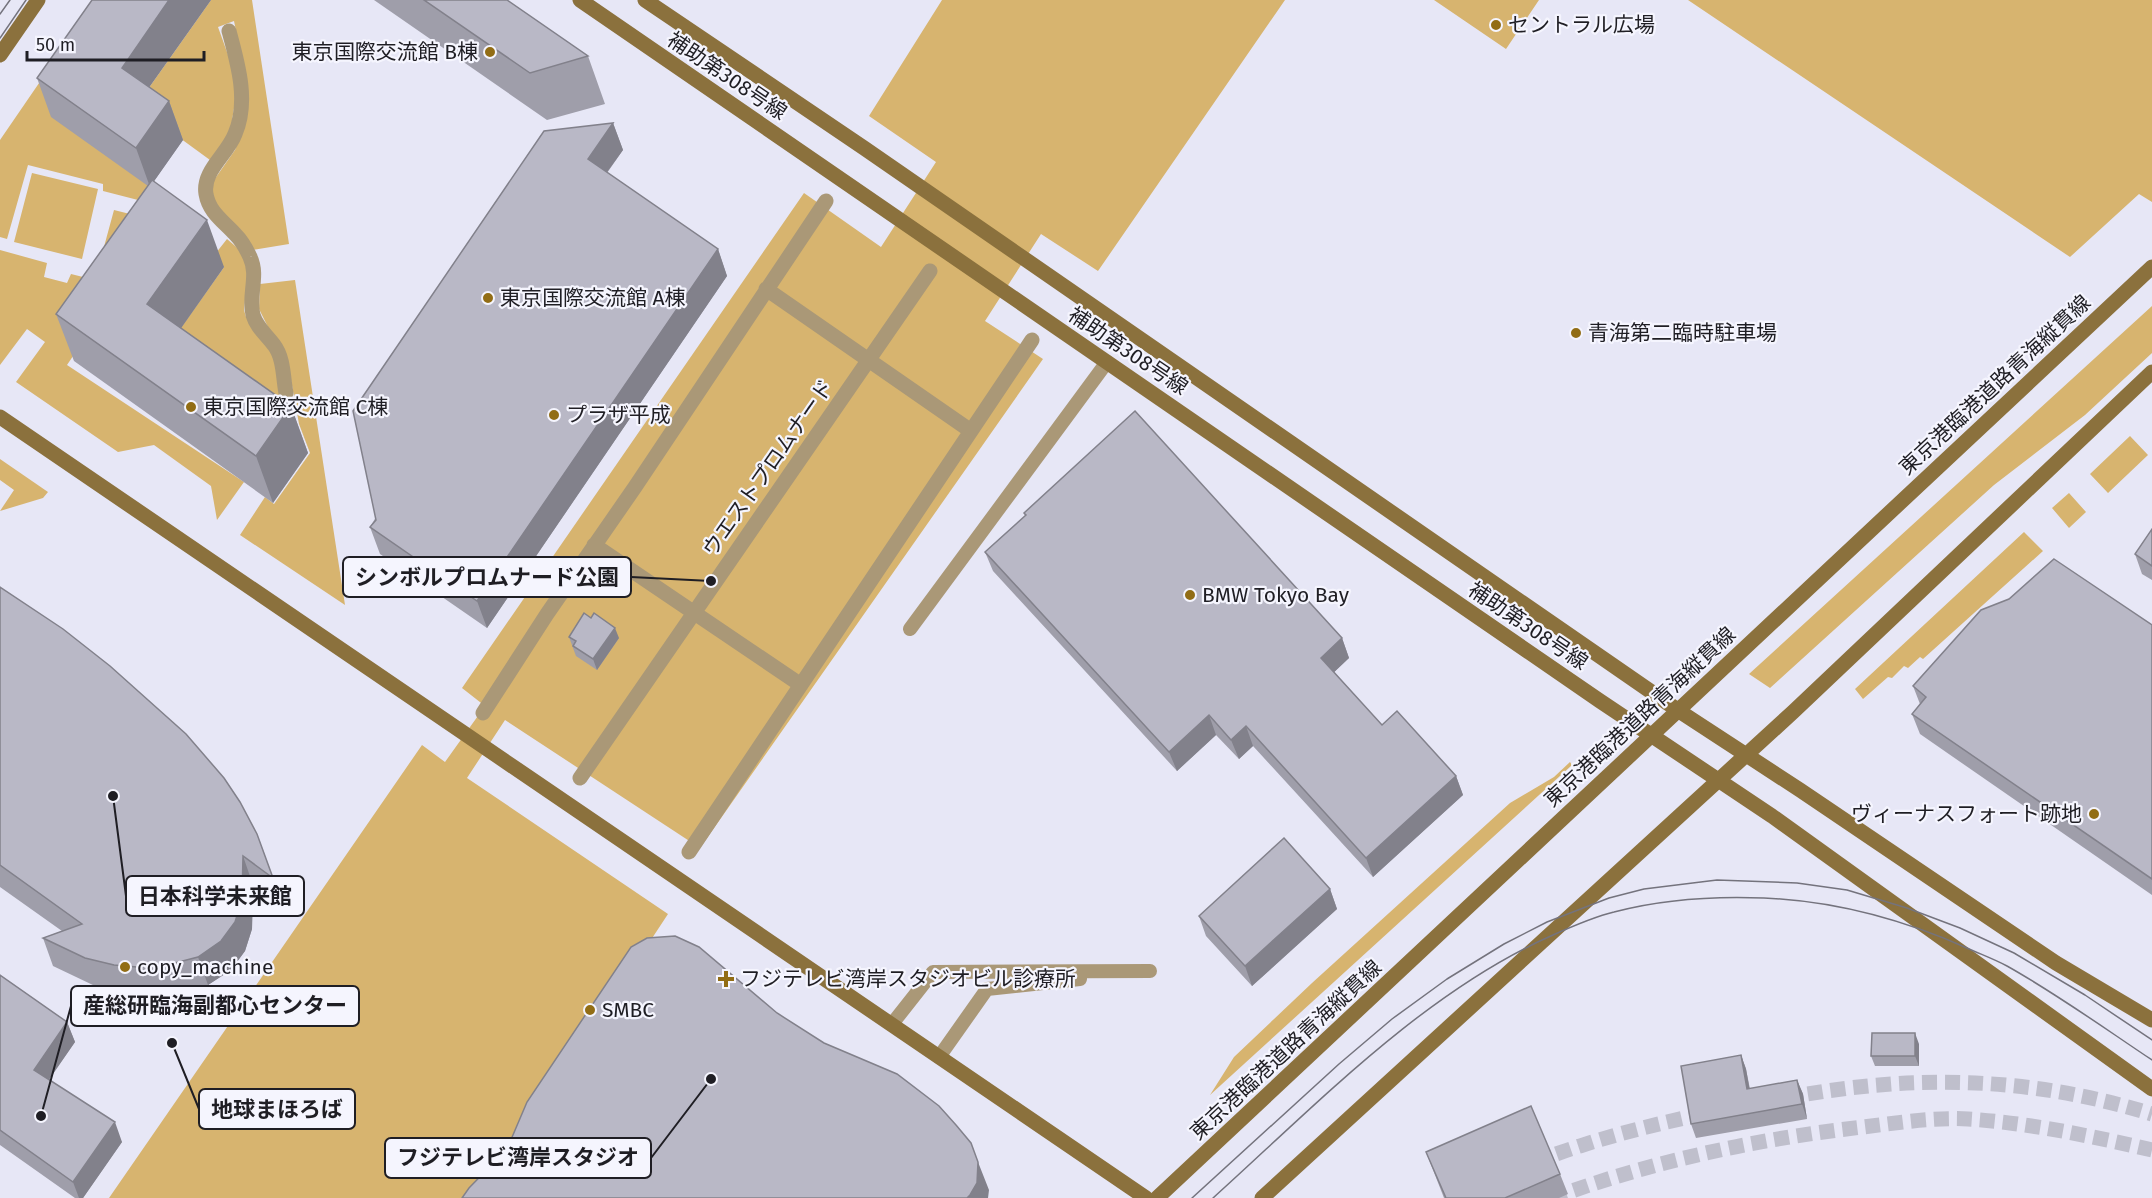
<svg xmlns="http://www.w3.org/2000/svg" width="2152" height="1198" font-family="'Fira Sans','Noto Sans JP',sans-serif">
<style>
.green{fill:#d7b46f}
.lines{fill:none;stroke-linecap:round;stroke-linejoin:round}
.secondary-tunnel{stroke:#bfbfcc;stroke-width:15;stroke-dasharray:15 8;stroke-linecap:butt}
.lane{stroke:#aa9877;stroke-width:14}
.street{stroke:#aa9877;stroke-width:15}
.secondary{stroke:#8b713d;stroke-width:15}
.tram{stroke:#74737d;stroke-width:1.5}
.wall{fill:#9f9eaa}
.shaded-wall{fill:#82818b}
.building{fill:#b9b8c6;stroke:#82818b;stroke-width:1.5}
.poi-dot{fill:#926d15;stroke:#f5f5fe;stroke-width:2}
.labels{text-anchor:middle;stroke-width:4.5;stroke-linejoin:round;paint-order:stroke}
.poi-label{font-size:21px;fill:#1f1e24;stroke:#f5f5fe;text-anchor:start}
.street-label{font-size:21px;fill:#1f1e24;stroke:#f5f5fe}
.leader{fill:none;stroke:#1f1e24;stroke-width:2}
.callout-dot{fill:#1f1e24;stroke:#f5f5fe;stroke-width:2}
.callout{fill:#f5f5fe;stroke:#1f1e24;stroke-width:2}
.callout-label{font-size:22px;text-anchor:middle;font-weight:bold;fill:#1f1e24}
</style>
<rect width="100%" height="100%" fill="#e7e7f6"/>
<!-- green -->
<path class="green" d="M96,0L150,187L173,209L103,191V184L28,165L7,239L0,237V140Z
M211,0H252L289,244L252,250L217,210L212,190L214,180L235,150L241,135L247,85L234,21L218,27L232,66L236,95L230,134L210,160L136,106Z
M942,0H1285L1098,271L1041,234L985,321L1043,359L700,848L505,720L467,778L668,914L481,1198H109L422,745L445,762L485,706L462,688L804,193L881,247L936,162L869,116Z
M1434,0H1539L1506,49Z
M1688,0H2152V202L2139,194L2070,257Z
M32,173L98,189L82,259L14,242Z
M114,210L154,220L166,218L67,365L244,482L217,520L211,486L154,445L118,452L16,382L45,342L27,329L0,365V250L47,263L44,277L67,283L71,274L95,280Z
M227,239L241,251L248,269L244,310L246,317L272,351L282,387L283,404L170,343L224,267L212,258Z
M295,280L345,605L240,535L265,497L274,504L310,453L299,424L289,369L259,309L260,284Z
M2152,306V353L2085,415L1994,485L1770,688L1749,674Z
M2130,436L2148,455L2108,493L2090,474Z
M0,459L48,492L43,498L0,511L14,490L0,480Z
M2069,493L2086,512L2069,528L2052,508Z
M2024,532L2043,551L1923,659L1920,657L1908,668L1904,666L1892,678L1888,677L1863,699L1855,689Z
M1570,762L1572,765L1210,1095L1234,1057L1312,983L1510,803L1554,777Z"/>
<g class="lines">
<!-- secondary-tunnel -->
<path class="secondary-tunnel" d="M1785,1098C1912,1074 2028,1076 2152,1114
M1535,1162C1591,1140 1650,1125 1708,1113
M1552,1198C1653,1161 1757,1139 1863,1127C1897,1123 1934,1117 1968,1119C2030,1123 2091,1136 2152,1150"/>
<!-- lane -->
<path class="lane" d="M910,629L1107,362
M892,1024L933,972L1150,971
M939,1057L987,989L1080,979"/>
<!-- street -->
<path class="street" d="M229,31C238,64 249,102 235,134C227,155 202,171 206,194C209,212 223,221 235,234C241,240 246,248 250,257C259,276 248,295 253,315C257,328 266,334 274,345C284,358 283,378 286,393
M766,289L971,431
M594,545L801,685
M483,713L547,614L635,487L826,201
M580,778L930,271
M689,852L1032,340"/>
<!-- secondary -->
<path class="secondary" d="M580,0L1600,701L1772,816L2152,1089
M645,0L864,148L1679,711L1800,790L2056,963L2152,1020
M0,55L38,0
M0,417L1146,1198
M1157,1198L2152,267
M1262,1198L1793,712L2152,372"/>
<!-- tram -->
<path class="tram" d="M0,14L10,0
M0,38L26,0
M1192,1198L1339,1064L1392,1019L1447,979L1504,944L1547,922L1609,898L1644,889L1717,880L1797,883L1847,890L1907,908L1960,928L2014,953L2085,995L2152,1040
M1213,1198C1316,1105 1425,991 1553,935C1573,926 1593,917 1614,912C1663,899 1714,896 1764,898C1835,901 1902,919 1967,948C1980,954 1994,959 2007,966C2057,994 2104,1028 2152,1060"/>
</g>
<!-- wall -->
<path class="wall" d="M92,0H211L149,87L169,101L183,140L154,181L224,267L181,328L291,406L308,453L273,503L74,361L56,314L148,186L51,117L37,78Z
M374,0H507L588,56L605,104L547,120Z
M613,123L623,150L607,173L718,249L727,276L487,628L380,554L370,527Z
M1024,513L1342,638L1349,658L1334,672L1382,725L1456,776L1463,795L1373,877L1253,746L1239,759L1216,735L1177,771L993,571L985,552L1025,516Z
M2152,529V580L2142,574L2135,554Z
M0,587L257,834L284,907L253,885L252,929L245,951L231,970L208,985L182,993L147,996L124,994L95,986L53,966L43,938L62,931L0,887Z
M2152,625V895L1920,734L1912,714L1920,704L1913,686Z
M569,637L619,638L597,670L576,656Z
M1330,889L1337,909L1252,986L1206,936L1199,916Z
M0,975L67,1022L75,1042L49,1079L122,1142L83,1198H75L0,1145Z
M1919,1044V1066H1875L1871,1056Z
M1741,1055L1746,1069L1750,1089L1797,1080L1803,1094L1807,1119L1696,1138L1691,1124Z
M1426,1152L1560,1174L1568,1194L1559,1198H1444Z"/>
<!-- shaded-wall -->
<path class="shaded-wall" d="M169,0H211L136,106L122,68Z
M169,101L183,140L150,187L136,148Z
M613,123L623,150L597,186L588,159Z
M207,220L224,267L165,351L147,304Z
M718,249L727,276L487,628L477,601Z
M291,406L308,453L273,503L256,456Z
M615,628L619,638L597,670L593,659Z
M1342,638L1349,658L1328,678L1321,658Z
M1209,715L1216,735L1177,771L1169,752Z
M1246,726L1253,746L1239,759L1231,740Z
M1456,776L1463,795L1373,877L1366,858Z
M243,856L253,885L252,929L245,951L231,970L208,985L198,957Z
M1330,889L1337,909L1252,986L1245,966Z
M67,1022L75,1042L42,1090L34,1070Z
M1915,1033L1919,1044V1066L1915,1056Z
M1741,1055L1746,1069L1752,1103L1747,1089Z
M1797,1080L1803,1094L1807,1119L1802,1104Z
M115,1122L122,1142L83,1198H79L73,1182Z
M978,1162L989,1190L988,1198H967Z"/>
<!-- building -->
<path class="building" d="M92,0H169L122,68L169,101L136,148L37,78Z
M424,0H507L588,56L530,73Z
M613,123L588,159L718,249L477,601L370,527L376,520L353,411L544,131Z
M152,180L207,220L147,304L291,406L256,456L56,314Z
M1135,411L1342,638L1321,658L1382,725L1397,711L1456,776L1366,858L1246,726L1231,740L1209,715L1169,752L985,552L1026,515L1024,513Z
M2152,529V566L2135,554Z
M2054,559L2152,625V879L1912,714L1926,697L1913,686L1981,610L2009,599Z
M0,587L63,629L110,666L186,734L224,778L240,802L257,834L273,878L243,856L242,900L235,922L221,941L198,957L171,964L137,967L114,965L85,958L43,938L82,924L0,865Z
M584,613L591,618L594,613L615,628L593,659L573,646L576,641L569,637Z
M1284,838L1330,889L1245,966L1199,916Z
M675,936L699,947L777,1013L824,1043L897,1074L939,1106L956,1125L971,1143L978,1162L977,1183L970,1195L967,1198H462L469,1188L507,1149L527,1102L631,947L647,938Z
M0,975L67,1022L34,1070L115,1122L73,1182L0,1130Z
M1872,1033H1915V1056H1871Z
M1741,1055L1747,1089L1797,1080L1802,1104L1691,1124L1681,1066Z
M1531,1106L1560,1174L1505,1198H1446L1426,1152Z"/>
<!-- markers -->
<g class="poi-dot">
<circle cx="1496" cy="25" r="6"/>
<circle cx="490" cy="52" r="6"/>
<circle cx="488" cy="298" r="6"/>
<circle cx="1576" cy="333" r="6"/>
<circle cx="191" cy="407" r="6"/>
<circle cx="554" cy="415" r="6"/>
<circle cx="1190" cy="595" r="6"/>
<circle cx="2094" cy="814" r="6"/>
<circle cx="125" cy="967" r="6"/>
<path d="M723 970h6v6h6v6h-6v6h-6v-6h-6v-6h6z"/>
<circle cx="590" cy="1010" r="6"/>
</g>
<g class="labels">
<!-- poi labels -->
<g class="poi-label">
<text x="1508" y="32">セントラル広場</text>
<text x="478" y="59" text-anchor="end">東京国際交流館 B棟</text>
<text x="500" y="305">東京国際交流館 A棟</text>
<text x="1588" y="340">青海第二臨時駐車場</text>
<text x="203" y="414">東京国際交流館 C棟</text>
<text x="566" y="422">プラザ平成</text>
<text x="1202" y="602">BMW Tokyo Bay</text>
<text x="2082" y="821" text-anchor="end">ヴィーナスフォート跡地</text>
<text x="137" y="974">copy_machine</text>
<text x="740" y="986">フジテレビ湾岸スタジオビル診療所</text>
<text x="602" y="1017">SMBC</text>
</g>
<!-- street labels -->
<g class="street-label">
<text transform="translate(727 76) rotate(34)" y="7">補助第308号線</text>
<text transform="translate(1128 351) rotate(34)" y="7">補助第308号線</text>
<text transform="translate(1995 385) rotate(-43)" y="7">東京港臨港道路青海縦貫線</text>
<text transform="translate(768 468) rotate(-55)" y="7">ウエストプロムナード</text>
<text transform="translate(1528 626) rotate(34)" y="7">補助第308号線</text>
<text transform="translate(1640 717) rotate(-43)" y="7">東京港臨港道路青海縦貫線</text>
<text transform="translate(1286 1050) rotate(-43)" y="7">東京港臨港道路青海縦貫線</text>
</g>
</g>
<!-- callouts -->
<path class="leader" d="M711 581L631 577M113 796L126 896M41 1116L71 1006M172 1043L199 1109M711 1079L651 1158"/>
<g class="callout-dot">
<circle cx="711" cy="581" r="6"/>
<circle cx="113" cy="796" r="6"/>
<circle cx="41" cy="1116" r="6"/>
<circle cx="172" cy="1043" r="6"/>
<circle cx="711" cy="1079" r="6"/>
</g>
<g class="callout">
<rect x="343" y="557" width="288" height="40" rx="6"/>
<rect x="126" y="876" width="178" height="40" rx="6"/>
<rect x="71" y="986" width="288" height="40" rx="6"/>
<rect x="199" y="1089" width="156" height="40" rx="6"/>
<rect x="385" y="1138" width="266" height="40" rx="6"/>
</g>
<g class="callout-label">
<text x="487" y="585">シンボルプロムナード公園</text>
<text x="215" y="904">日本科学未来館</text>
<text x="215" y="1013">産総研臨海副都心センター</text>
<text x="277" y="1117">地球まほろば</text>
<text x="518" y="1165">フジテレビ湾岸スタジオ</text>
</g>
<!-- scale -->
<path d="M27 51v9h177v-9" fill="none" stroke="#1f1e24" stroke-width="3"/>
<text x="36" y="51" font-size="18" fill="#1f1e24" stroke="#f5f5fe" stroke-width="4.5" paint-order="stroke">50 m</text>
</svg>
